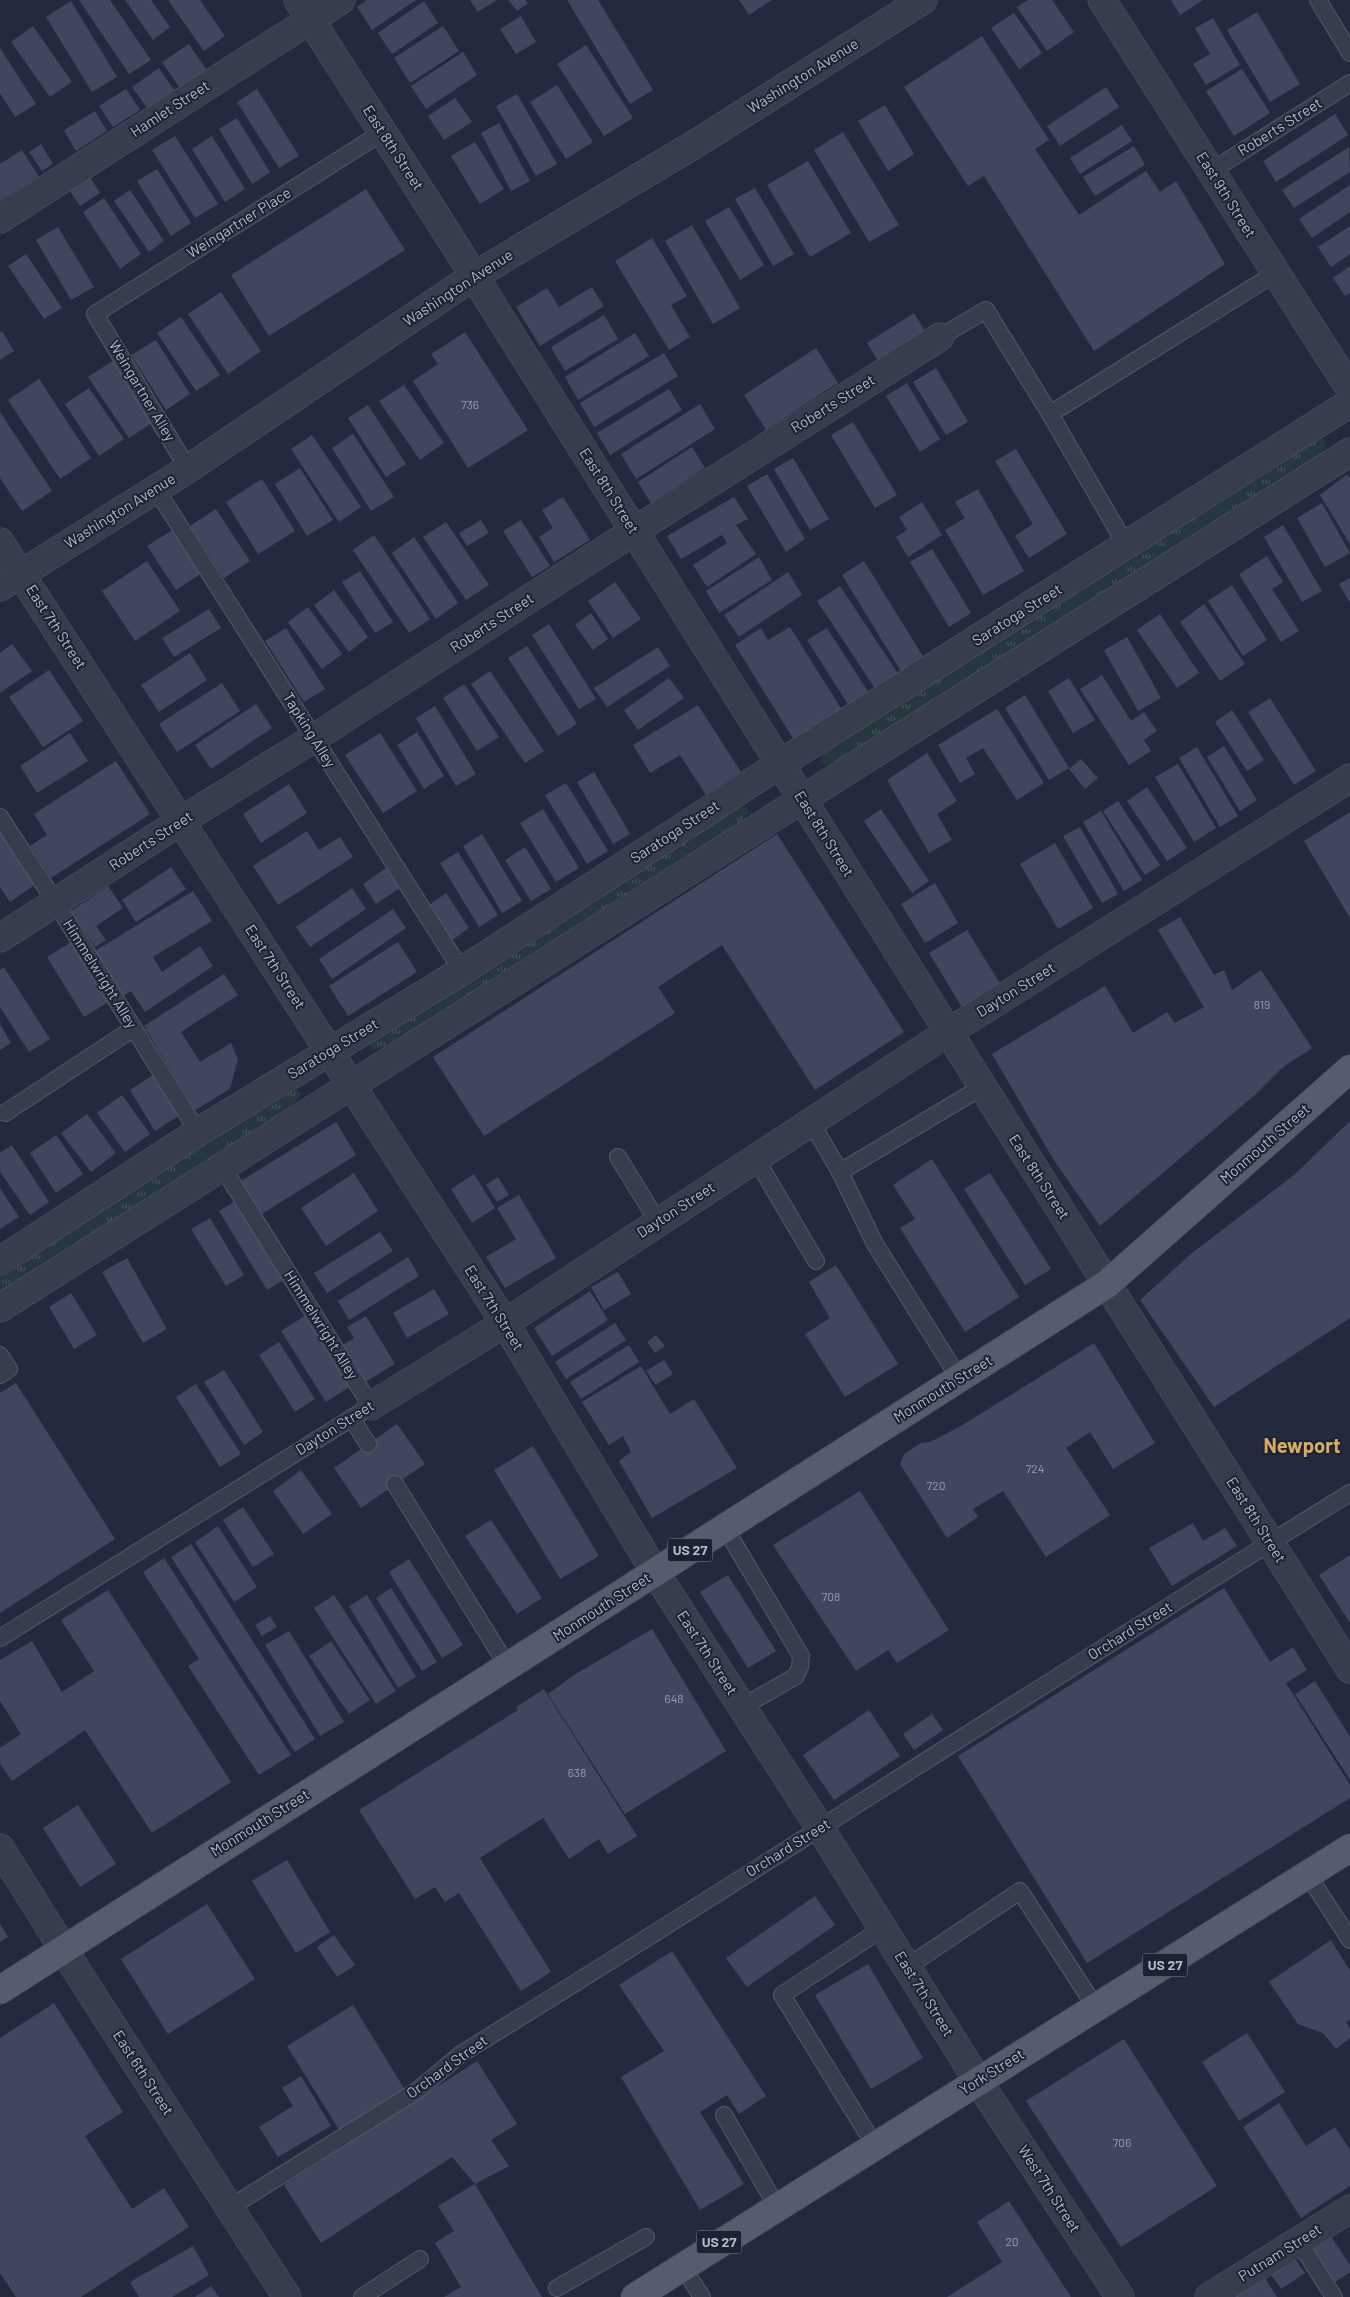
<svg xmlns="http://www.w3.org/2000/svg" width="1350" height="2297" font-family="Barlow,sans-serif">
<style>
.grass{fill:url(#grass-tufts)}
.building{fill:#40465e}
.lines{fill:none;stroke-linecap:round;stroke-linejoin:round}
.service-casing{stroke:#535869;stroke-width:18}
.minor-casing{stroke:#535869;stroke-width:29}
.tertiary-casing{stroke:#535869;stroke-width:29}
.primary-casing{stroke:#414657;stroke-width:29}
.service{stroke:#383d4e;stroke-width:16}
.minor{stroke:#383d4e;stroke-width:28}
.tertiary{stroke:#383d4e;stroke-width:28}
.primary{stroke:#565b6e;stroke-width:28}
.labels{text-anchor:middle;stroke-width:4;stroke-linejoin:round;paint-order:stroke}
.number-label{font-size:12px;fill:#979cae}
.shield{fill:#1d2233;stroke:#878b9c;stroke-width:1}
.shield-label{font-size:14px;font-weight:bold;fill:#b4b8c9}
.street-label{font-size:15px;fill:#b4b8c9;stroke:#1d2233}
.district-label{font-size:20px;font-weight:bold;fill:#d5ab63;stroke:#1d2233}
</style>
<defs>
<pattern id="grass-tufts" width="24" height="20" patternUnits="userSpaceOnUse" patternTransform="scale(1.25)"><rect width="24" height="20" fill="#26373f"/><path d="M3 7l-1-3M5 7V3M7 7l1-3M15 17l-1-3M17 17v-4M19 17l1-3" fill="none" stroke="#435259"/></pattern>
</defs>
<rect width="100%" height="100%" fill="#242a3e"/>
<!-- grass -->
<path class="grass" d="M1320,438L1324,439L1326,446L1319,455L836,761L828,764L820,763L824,752L1310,442Z
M747,806L749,813L734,830L547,945L392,1044L382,1049H373L370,1045L373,1039L728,811Z
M297,1090L301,1094L291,1107L0,1292V1275L283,1095Z"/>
<!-- building -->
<path class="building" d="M79,0H110L151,60L129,74Z
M125,0H151L170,27L153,40Z
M168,0H200L225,36L204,51Z
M367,0H416L372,30L357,7Z
M470,0H497L478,12Z
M508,0H525L528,3L517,11Z
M567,0H598L653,90L630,104Z
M739,0H772L749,15Z
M1028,0H1052L1074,32L1047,51L1017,7Z
M1171,0H1203L1180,15Z
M71,1L117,77L92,92L46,17Z
M424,1L438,23L392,54L378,33Z
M1257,12L1300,84L1270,102L1227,30Z
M1014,13L1042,53L1019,69L991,28Z
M521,16L536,42L516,54L500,29Z
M1213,18L1240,65L1206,85L1193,64L1210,54L1195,28Z
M33,26L72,82L50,97L11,42Z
M443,26L459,51L410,83L394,58Z
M982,36L1049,140L1035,149L1079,215L1146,171L1160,192L1176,181L1225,264L1094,351L984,176L968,186L904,87Z
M189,44L208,72L181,90L162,62Z
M586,45L633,118L604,136L557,64Z
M0,48L36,104L15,117L0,93Z
M463,52L477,75L426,109L411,86Z
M159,68L174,90L147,108L132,87Z
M1242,69L1270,113L1234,136L1206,91Z
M557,85L593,142L566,159L530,102Z
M1106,87L1119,107L1060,146L1047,126Z
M126,89L140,110L113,127L99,106Z
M257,89L299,156L279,168L237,102Z
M517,94L557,164L536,176L496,106Z
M455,98L472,122L444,140L428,116Z
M885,105L914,154L888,171L858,121Z
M95,111L107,131L76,151L64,130Z
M1335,114L1348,135L1276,182L1263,161Z
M237,118L270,172L252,184L219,129Z
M499,123L530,181L511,191L481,133Z
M1122,125L1132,141L1080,174L1070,158Z
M843,132L899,225L869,242L814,150Z
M175,136L218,204L195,218L152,150Z
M212,136L245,189L225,202L192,149Z
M475,142L504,189L480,204L451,156Z
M41,144L53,164L42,171L29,152Z
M1134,146L1145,165L1095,196L1083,177Z
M1349,147L1350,172L1294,208L1282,190Z
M22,150L39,177L0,201V164Z
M808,161L851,233L810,257L767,185Z
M157,169L191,223L171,236L137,181Z
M88,174L100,193L80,206L68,188Z
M1350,185V212L1312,238L1299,219Z
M755,188L794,254L773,266L735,199Z
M366,189L405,250L269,336L231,275Z
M130,190L164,241L149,252L114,201Z
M104,198L141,254L120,269L83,212Z
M729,207L764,265L740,280L705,221Z
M692,225L740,308L713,324L665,241Z
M1350,226V254L1331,267L1318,247Z
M58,227L94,287L71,300L36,240Z
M652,238L687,296L671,305L690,337L669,350L615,261Z
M26,254L62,308L44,319L8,266Z
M1350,266V293L1345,296L1333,278Z
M592,287L604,306L540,346L516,307L547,288L559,307Z
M221,292L261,351L228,374L188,314Z
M914,313L928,336L881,366L867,343Z
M604,315L618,339L565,371L551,347Z
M181,317L220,375L196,391L157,333Z
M2,331L14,351L0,360V333Z
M465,332L528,430L468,468L413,381L438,364L431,354Z
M635,333L649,356L578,400L565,377Z
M156,340L190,394L166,410L131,355Z
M816,348L838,383L766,430L744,395Z
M664,353L678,376L594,427L580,403Z
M114,360L155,421L129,438L88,377Z
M936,368L968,422L946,435L913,382Z
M39,379L91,458L60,479L8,400Z
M907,383L940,439L920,452L886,396Z
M404,385L444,443L420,460L379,401Z
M89,388L124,439L99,456L65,404Z
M669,389L682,410L610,455L597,433Z
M700,404L715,429L636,479L621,454Z
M368,405L406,464L386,477L348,418Z
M0,412L52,491L22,511L0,478Z
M853,422L897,495L875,508L831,435Z
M353,434L394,497L371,511L332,448Z
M312,435L361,507L339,522L291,449Z
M692,447L705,468L651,503L638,482Z
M1016,449L1067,534L1029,558L1015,536L1033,524L995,461Z
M793,458L829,519L810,530L774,469Z
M300,468L333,520L307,536L275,484Z
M767,474L805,539L786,552L747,486Z
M1346,475L1350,477V544L1320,495Z
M262,479L295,531L258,554L226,502Z
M978,489L1024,571L983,595L945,530L965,518L955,502Z
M563,497L590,540L554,562L539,537L553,528L542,510Z
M734,497L748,519L736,525L756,554L707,587L693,565L727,543L722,535L681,559L667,536Z
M922,502L942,535L908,557L896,537L907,530L899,517Z
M1322,503L1350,553L1325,567L1297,518Z
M216,509L250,561L224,578L190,526Z
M481,520L489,533L467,546L459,533Z
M521,520L550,566L532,577L503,531Z
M446,522L489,585L466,600L423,537Z
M1283,525L1322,591L1302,602L1264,537Z
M174,529L202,573L176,590L147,546Z
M374,535L430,619L409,633L353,550Z
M414,537L458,603L436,619L392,553Z
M932,549L971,613L949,627L910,562Z
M1267,556L1283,582L1272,589L1299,631L1281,642L1239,574Z
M759,557L772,580L719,613L706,591Z
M147,561L180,611L135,641L102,591Z
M864,561L924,658L902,673L842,575Z
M360,571L393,622L375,633L342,582Z
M788,572L802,595L739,637L724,615Z
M1350,578V603L1339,584Z
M615,582L641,619L613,638L588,601Z
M1232,585L1267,640L1243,656L1208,601Z
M840,586L899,675L876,690L817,601Z
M334,590L368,637L349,652L314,605Z
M1204,604L1245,664L1220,681L1180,622Z
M308,607L342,654L322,669L288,622Z
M209,609L221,628L174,657L162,638Z
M591,613L608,639L593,650L575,625Z
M1160,614L1199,673L1177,688L1137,630Z
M549,624L596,699L579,709L532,635Z
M790,627L842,710L794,740L735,645L761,628L768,640Z
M286,628L325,689L304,702L265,641Z
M827,628L869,693L849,706L807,640Z
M1127,637L1161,698L1138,711L1104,650Z
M12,644L32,671L0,693V653Z
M527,646L577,724L558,736L508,658Z
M658,647L670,666L607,707L594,688Z
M190,653L207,680L159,712L141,685Z
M49,670L83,721L43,747L9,697Z
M490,671L544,751L525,763L471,684Z
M1102,675L1131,721L1144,712L1157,731L1144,740L1151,751L1129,765L1080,689Z
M669,678L684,698L638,730L624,710Z
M1069,678L1095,720L1073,733L1048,691Z
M222,683L240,711L177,752L159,724Z
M464,684L499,737L477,751L443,698Z
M1025,695L1069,768L1049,780L1005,708Z
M1270,698L1316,771L1294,785L1248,712Z
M256,704L272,728L211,769L195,745Z
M698,705L741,772L706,795L680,755L650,773L633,745Z
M435,706L476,774L456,786L416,718Z
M997,709L1044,783L1017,800L983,748L966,758L975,774L960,783L938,745Z
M1232,710L1264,760L1247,771L1215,722Z
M417,732L444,776L424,789L397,745Z
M70,733L88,761L37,793L20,766Z
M380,733L417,791L383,813L345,755Z
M1224,746L1257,800L1240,811L1207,757Z
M1197,747L1238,816L1220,827L1179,758Z
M927,753L957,801L937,814L952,840L929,853L887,780Z
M1081,759L1098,778L1085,789L1069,769Z
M116,761L150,814L51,878L30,846L47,835L34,814Z
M1178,764L1216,828L1194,842L1155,777Z
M594,772L630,834L613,844L577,782Z
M566,783L608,851L587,864L545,795Z
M289,784L307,813L261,843L243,814Z
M1147,787L1187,848L1167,861L1127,801Z
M1118,801L1160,865L1145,875L1103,811Z
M543,809L579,868L556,882L520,823Z
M881,809L929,881L912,893L864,821Z
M1101,811L1142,880L1124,891L1083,822Z
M1350,812V918L1304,841Z
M1080,827L1118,894L1102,903L1063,836Z
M0,829L36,884L10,902L0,887Z
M307,831L319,850L340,837L353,857L278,905L253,866Z
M482,834L522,901L502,913L463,846Z
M777,834L904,1032L815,1090L722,945L658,987L675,1013L484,1136L433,1057Z
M1055,843L1093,908L1058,929L1020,864Z
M525,847L551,889L531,901L505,860Z
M458,852L498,915L479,927L440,863Z
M171,867L186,889L136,922L122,900Z
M386,868L400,888L376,904L363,884Z
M935,883L958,923L925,943L901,904Z
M108,886L123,908L96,926L106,940L95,947L71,911Z
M352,888L366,909L310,947L296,927Z
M193,891L212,921L153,957L162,972L200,946L213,966L145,1012L131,991L123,996L95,951Z
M446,893L469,928L451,941L428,906Z
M393,909L406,928L332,979L319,959Z
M1180,917L1214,975L1224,970L1232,990L1261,970L1312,1048L1283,1067L1256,1094L1100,1226L1055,1162L992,1054L1105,986L1133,1033L1167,1012L1175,1023L1204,1007L1158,930Z
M967,930L1001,985L963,1009L929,953Z
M73,941L110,1001L84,1017L47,957Z
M398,942L417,972L348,1016L329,986Z
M4,967L50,1039L29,1052L0,1007V970Z
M224,974L238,995L181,1032L200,1062L231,1043L238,1059L230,1089L195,1110L144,1026Z
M0,1024L11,1043L0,1050Z
M154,1074L180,1115L155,1131L130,1090Z
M122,1095L150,1134L125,1152L97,1113Z
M87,1114L116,1153L91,1172L61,1133Z
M1350,1121V1318L1214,1407L1140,1300L1192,1253L1294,1175Z
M336,1122L356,1155L262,1214L241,1181Z
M56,1135L83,1174L56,1193L30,1153Z
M12,1145L49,1202L30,1215L0,1172V1153Z
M932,1159L1019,1297L965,1332L900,1228L915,1219L893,1185Z
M354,1173L378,1211L326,1246L301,1208Z
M990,1173L1051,1269L1025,1285L964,1189Z
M474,1174L495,1208L472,1223L451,1189Z
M498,1177L509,1195L497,1202L486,1185Z
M0,1188L19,1217L0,1229Z
M519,1195L556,1258L505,1288L486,1257L516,1239L497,1208Z
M237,1200L285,1279L267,1290L219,1211Z
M210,1218L244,1275L226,1286L191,1229Z
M380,1232L393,1251L327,1293L314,1273Z
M408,1257L419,1276L349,1320L338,1301Z
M127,1258L167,1329L143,1343L102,1272Z
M836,1265L898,1364L845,1397L805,1334L830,1318L809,1282Z
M618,1272L631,1294L604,1310L591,1287Z
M434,1289L449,1314L407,1338L393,1313Z
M590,1291L608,1320L552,1356L534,1328Z
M71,1293L97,1335L74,1349L49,1307Z
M306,1315L351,1386L326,1402L281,1331Z
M366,1316L395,1364L365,1382L343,1345L354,1338L347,1327Z
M615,1323L626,1340L566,1379L555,1362Z
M656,1335L665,1346L655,1353L647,1342Z
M279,1342L315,1399L295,1412L259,1355Z
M1094,1343L1155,1443L1113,1469L1090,1432L1066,1448L1110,1515L1046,1557L1003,1491L973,1509L978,1517L947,1538L900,1464L904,1454L921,1443L930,1442L961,1426Z
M629,1345L639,1362L581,1399L570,1382Z
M664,1360L673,1374L656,1385L646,1371Z
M641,1366L670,1414L694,1399L737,1468L652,1518L619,1461L631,1452L623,1436L609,1445L582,1402Z
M224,1370L263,1432L244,1445L204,1382Z
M16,1383L115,1539L0,1613V1393Z
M196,1384L241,1454L220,1467L176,1397Z
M397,1424L425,1464L361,1508L334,1468Z
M533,1446L599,1556L560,1579L494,1470Z
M301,1470L332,1514L303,1534L273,1491Z
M860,1491L949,1630L897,1663L888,1650L856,1671L773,1545Z
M243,1507L274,1554L253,1567L223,1520Z
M491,1520L542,1598L517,1614L465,1536Z
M1193,1523L1203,1541L1225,1528L1237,1546L1172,1586L1149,1548Z
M218,1526L257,1587L234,1602L195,1542Z
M191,1544L315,1739L295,1752L171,1557Z
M1350,1555V1623L1319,1575Z
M164,1558L291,1755L259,1775L188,1666L199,1659L143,1572Z
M409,1559L463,1645L442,1658L389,1572Z
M728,1575L776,1651L748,1668L700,1592Z
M391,1588L437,1662L422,1671L376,1598Z
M1224,1588L1270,1662L1293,1647L1307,1670L1286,1683L1350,1785V1798L1087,1963L958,1756Z
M108,1590L231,1782L152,1833L85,1730L12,1781L0,1764V1748L21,1734L0,1701V1660L32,1641L62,1692L94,1671L61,1620Z
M334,1595L396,1691L376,1704L314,1608Z
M367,1595L416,1677L398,1688L349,1606Z
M270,1616L277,1627L262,1636L255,1625Z
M652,1629L726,1751L625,1814L548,1694L574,1675Z
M289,1631L344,1722L320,1736L265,1645Z
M331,1641L370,1700L349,1714L309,1656Z
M1315,1681L1350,1737V1780L1295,1694Z
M544,1689L637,1836L608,1854L599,1839L569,1859L543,1818L480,1858L551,1972L521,1991L459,1893L445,1902L435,1887L415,1899L359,1810L518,1710L516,1707Z
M869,1710L900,1756L834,1800L803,1755Z
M932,1714L943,1730L914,1750L903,1734Z
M78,1805L116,1864L80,1887L43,1828Z
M287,1860L330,1932L296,1953L252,1881Z
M815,1896L835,1925L747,1987L726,1958Z
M207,1904L255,1979L168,2034L121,1959Z
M0,1924L8,1937L0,1942Z
M334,1935L355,1965L337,1977L317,1947Z
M1331,1940L1350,1971V2019L1346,2022L1350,2028V2038L1336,2049L1323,2033L1298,2024L1269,1982Z
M672,1951L766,2096L739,2114L727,2095L700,2112L744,2184L700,2210L621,2077L664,2051L619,1985Z
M868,1964L923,2058L871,2089L815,1995Z
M54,2003L123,2112L85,2136L132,2209L164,2188L189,2227L81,2297H16L0,2273V2038Z
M353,2005L405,2090L340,2131L287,2046Z
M1247,2033L1285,2092L1239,2121L1202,2062Z
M1124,2039L1217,2186L1121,2247L1026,2101Z
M477,2061L517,2124L491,2140L509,2166L475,2184L452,2157L321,2243L284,2185Z
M301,2076L331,2126L278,2157L259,2127L293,2106L282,2088Z
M1279,2103L1306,2146L1335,2127L1350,2150V2186L1301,2218L1243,2127Z
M475,2184L542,2297H444L461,2287L435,2243L454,2231L438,2206Z
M1009,2201L1071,2297H947L1002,2262L977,2222Z
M1328,2232L1350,2265V2272L1335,2282L1310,2244Z
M193,2246L209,2275L172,2297H139L130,2282Z
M1293,2256L1305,2273L1281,2289L1269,2272Z
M1265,2278L1277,2297H1234Z
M211,2286L219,2297H195Z"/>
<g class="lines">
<!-- service casing -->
<g class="service-casing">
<path id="service" d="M1318,0L1350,53
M1211,171L1350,83
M940,337L986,310L1050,414L1276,273
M1050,414L1126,545
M188,469L95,314L383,132
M156,489L462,971
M0,817L56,903L198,1132
M5,1113L134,1028
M811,1122L840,1172L875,1244L959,1378
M618,1157L658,1222
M756,1159L816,1261
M840,1172L982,1087
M0,1355L9,1369L0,1375
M351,1418L368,1444
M395,1484L508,1667
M725,1528L801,1656L800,1667L796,1676L742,1707
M0,1638L371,1406L223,1168
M1308,1875L1350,1940
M907,1967L1020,1891L1096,2008
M724,2115L777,2207
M875,2146L782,1995L883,1928
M229,2208L418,2090L461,2054C760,1870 1052,1677 1350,1493
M1299,2242L1334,2297
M682,2266L702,2297
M557,2288L646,2237
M362,2297L420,2259"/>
</g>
<!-- minor casing -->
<g class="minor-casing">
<path id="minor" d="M298,0C356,92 416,183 474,276C766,740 1056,1206 1350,1669
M1102,0L1350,389
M0,219L341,0
M0,542L505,1323L655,1572L820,1828L978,2081L1120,2297
M0,938L181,821L314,738L634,531L940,337
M0,1261L198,1132L462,971L780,764L1350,403
M0,1308L1350,452
M371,1406L505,1323L947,1033L1350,778
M1209,2297L1350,2209"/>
</g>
<!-- tertiary casing -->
<g class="tertiary-casing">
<path id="tertiary" d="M0,587L188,469L474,276L692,146L923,0
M0,1848L82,1979L287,2297"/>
</g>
<!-- primary casing -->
<g class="primary-casing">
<path id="primary" d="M0,1990L1107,1284L1350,1069
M635,2297L1350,1848"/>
</g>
<!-- service -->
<use href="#service" class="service"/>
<!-- minor -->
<use href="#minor" class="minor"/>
<!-- tertiary -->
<use href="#tertiary" class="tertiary"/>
<!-- primary -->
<use href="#primary" class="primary"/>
</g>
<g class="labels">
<!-- number labels -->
<g class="number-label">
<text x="470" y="409">736</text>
<text x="1262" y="1009">819</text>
<text x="1035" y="1473">724</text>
<text x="936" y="1490">720</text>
<text x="831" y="1601">708</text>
<text x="674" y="1703">648</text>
<text x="577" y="1777">638</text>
<text x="1122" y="2147">706</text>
<text x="1012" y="2246">20</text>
</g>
<!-- shield labels -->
<g class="shield">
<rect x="667.5" y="1538.5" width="45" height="23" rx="4"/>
<rect x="1142.5" y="1953.5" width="45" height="23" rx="4"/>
<rect x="696.5" y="2230.5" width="45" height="23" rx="4"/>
</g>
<g class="shield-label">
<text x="690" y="1555">US 27</text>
<text x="1165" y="1970">US 27</text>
<text x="719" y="2247">US 27</text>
</g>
<!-- street labels -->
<g class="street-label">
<text transform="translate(803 76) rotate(-32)" y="5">Washington Avenue</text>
<text transform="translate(170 109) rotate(-33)" y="5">Hamlet Street</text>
<text transform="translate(1280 127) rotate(-32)" y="5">Roberts Street</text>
<text transform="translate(393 148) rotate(57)" y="5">East 8th Street</text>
<text transform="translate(1226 195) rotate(58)" y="5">East 9th Street</text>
<text transform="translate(239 223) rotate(-32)" y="5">Weingartner Place</text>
<text transform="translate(458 288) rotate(-33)" y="5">Washington Avenue</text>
<text transform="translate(142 391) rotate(59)" y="5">Weingartner Alley</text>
<text transform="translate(833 404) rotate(-32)" y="5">Roberts Street</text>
<text transform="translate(609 491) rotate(58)" y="5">East 8th Street</text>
<text transform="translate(120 511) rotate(-32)" y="5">Washington Avenue</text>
<text transform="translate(1017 615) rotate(-32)" y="5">Saratoga Street</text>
<text transform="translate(492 623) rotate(-33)" y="5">Roberts Street</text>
<text transform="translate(56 627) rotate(57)" y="5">East 7th Street</text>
<text transform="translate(309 730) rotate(58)" y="5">Tapking Alley</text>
<text transform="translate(675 832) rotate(-33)" y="5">Saratoga Street</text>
<text transform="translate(824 834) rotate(58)" y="5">East 8th Street</text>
<text transform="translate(151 841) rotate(-33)" y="5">Roberts Street</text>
<text transform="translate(275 967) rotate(57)" y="5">East 7th Street</text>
<text transform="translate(100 974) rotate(58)" y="5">Himmelwright Alley</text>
<text transform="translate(1016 990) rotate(-32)" y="5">Dayton Street</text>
<text transform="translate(333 1049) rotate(-31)" y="5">Saratoga Street</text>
<text transform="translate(1265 1144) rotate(-41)" y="5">Monmouth Street</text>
<text transform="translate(1039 1177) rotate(57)" y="5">East 8th Street</text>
<text transform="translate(676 1210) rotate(-33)" y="5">Dayton Street</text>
<text transform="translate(494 1308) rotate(58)" y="5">East 7th Street</text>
<text transform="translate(321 1325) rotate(58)" y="5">Himmelwright Alley</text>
<text transform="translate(943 1389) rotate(-32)" y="5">Monmouth Street</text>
<text transform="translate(335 1428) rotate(-32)" y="5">Dayton Street</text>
<text transform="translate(1256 1520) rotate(58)" y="5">East 8th Street</text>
<text transform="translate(602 1607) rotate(-33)" y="5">Monmouth Street</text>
<text transform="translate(1130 1631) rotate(-32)" y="5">Orchard Street</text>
<text transform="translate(707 1653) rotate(57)" y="5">East 7th Street</text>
<text transform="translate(260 1823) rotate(-32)" y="5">Monmouth Street</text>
<text transform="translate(788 1848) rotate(-32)" y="5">Orchard Street</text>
<text transform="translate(924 1994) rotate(58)" y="5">East 7th Street</text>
<text transform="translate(447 2067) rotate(-36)" y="5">Orchard Street</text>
<text transform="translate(992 2072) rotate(-32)" y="5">York Street</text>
<text transform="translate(143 2073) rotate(57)" y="5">East 6th Street</text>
<text transform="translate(1049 2189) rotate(57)" y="5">West 7th Street</text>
<text transform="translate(1280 2253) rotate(-32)" y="5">Putnam Street</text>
</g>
<!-- district labels -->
<g class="district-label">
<text x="1302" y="1453">Newport</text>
</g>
</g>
</svg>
